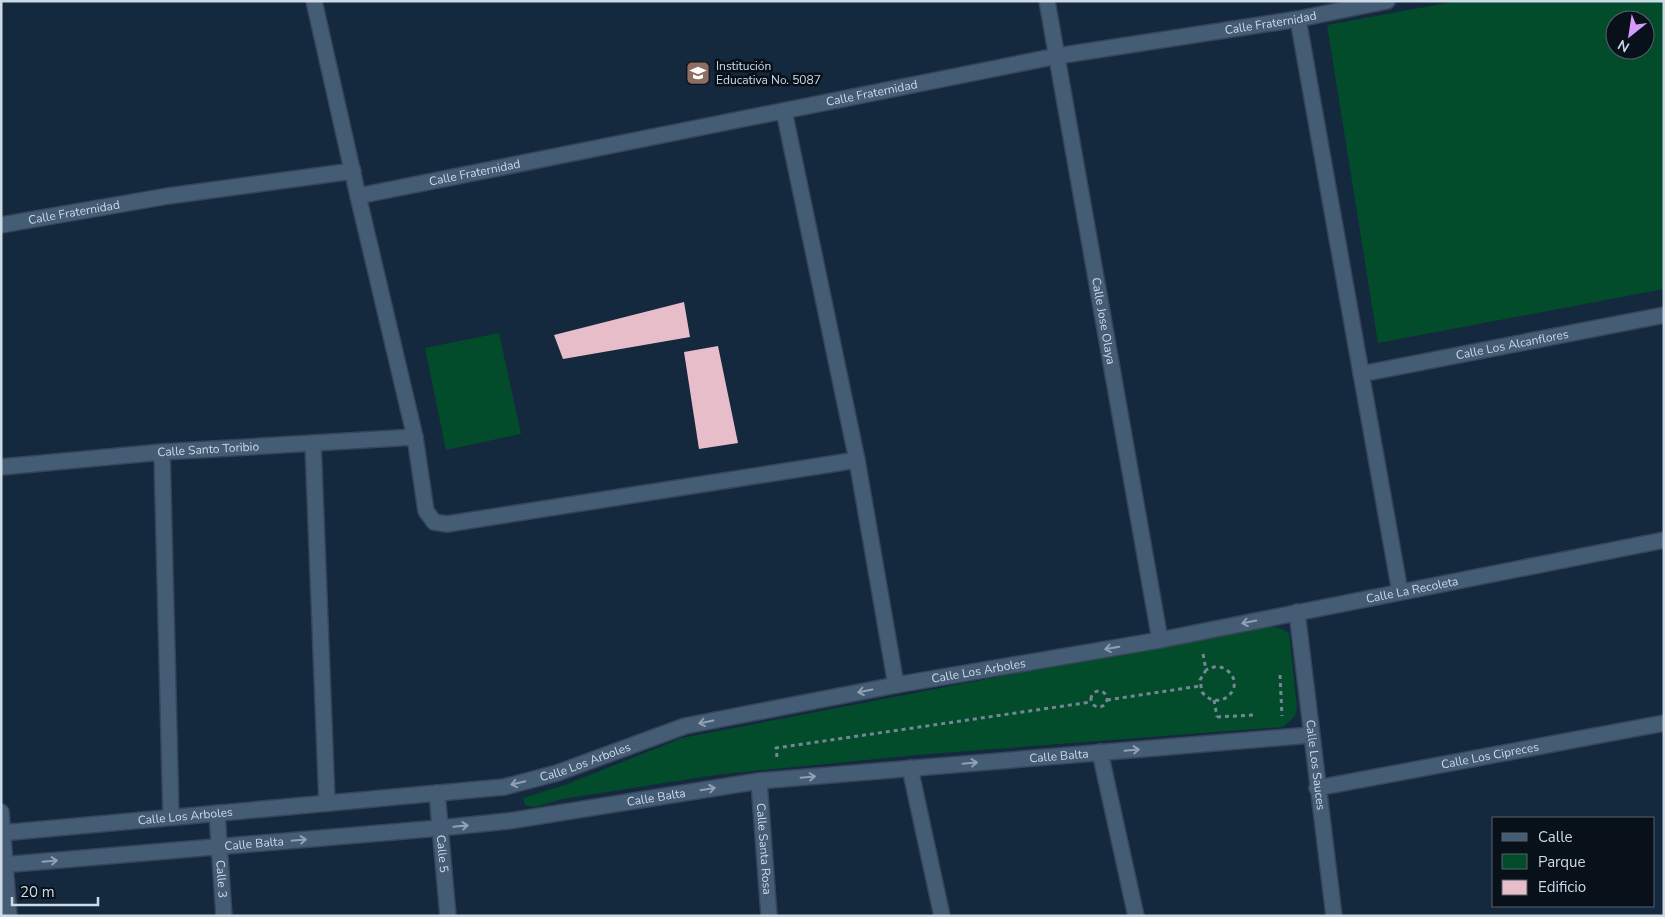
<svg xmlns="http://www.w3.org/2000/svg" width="1665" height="917" font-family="'Nunito Sans',sans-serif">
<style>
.green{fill:#024c2c;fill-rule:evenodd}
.building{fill:#e6bdc9}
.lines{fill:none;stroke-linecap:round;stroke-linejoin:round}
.minor-casing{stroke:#364558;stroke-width:18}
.path{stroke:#768698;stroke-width:3;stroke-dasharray:4 4;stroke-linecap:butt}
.minor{stroke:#455c75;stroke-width:15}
.oneway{stroke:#90a1b4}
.labels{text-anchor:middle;stroke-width:5;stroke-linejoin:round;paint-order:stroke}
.street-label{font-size:12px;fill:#cddae8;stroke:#08111a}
.poi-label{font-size:12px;fill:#cddae8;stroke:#08111a;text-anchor:start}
</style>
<rect width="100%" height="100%" fill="#14283e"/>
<!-- green -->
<path class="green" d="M1458,1H1664V289L1378,343L1327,25ZM1615,20H1645V50H1615Z
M499,333L521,434L446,450L425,348Z
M1267,625L1281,629L1289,633L1297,707L1295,716L1283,727L916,755L715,775L562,799L535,807L525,805L523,798L565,785L682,738Z"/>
<!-- building -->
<path class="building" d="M684,302L690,337L563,359L554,335Z
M718,346L738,443L699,449L684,352Z"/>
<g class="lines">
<!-- minor casing -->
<g class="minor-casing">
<g id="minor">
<path d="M314,1L358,196L415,437L426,511L434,522L447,524L857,460"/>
<path id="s1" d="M1047,1L1160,640"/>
<path d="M1298,19L1400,592"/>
<path d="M784,111L857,460L896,685"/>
<path id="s2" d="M358,196L1057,56L1298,19L1387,1"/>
<path id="s3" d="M1,225L168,196L353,171"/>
<path id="s4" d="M1361,374L1664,315"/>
<path d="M313,443L327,803"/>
<path d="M162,452L171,817"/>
<path id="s5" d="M1,467L162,452L415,437"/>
<path id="s6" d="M1297,612L1334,916"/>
<path d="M1100,752L1136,916"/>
<path d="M910,768L942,916"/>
<path id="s7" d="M759,781L769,916"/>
<path id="s8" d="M1317,788L1664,723"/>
<path id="s9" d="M437,793L448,916"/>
<path d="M1,812L9,916"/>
<path id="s10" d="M217,813L224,916"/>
<path id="s11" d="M1,833L504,787L557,773L685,726L896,685L1160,640L1664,540"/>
<path id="s12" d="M1,865L440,828L508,821L759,781L1311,735"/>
</g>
</g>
<!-- path -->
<path class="path" d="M1203,654L1206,670L1200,680L1202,692C1219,714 1247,687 1228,671C1221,665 1214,666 1206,670
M1280,675L1282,716
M1091 699a8 8 0 1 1 16 0a8 8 0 1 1-16 0Z
M1107,700L1200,686
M1214,700L1217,717
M1217,717L1254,715
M777,757L776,748L1091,702"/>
<!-- minor -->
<use href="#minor" class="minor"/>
</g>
<!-- one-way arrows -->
<defs><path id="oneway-shaft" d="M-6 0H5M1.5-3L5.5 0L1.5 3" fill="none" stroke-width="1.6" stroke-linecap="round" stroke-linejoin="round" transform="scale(1.25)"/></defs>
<g class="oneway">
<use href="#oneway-shaft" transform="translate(1249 622) rotate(169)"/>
<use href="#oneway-shaft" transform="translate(1112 648) rotate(170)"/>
<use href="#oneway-shaft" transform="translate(865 691) rotate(169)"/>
<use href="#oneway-shaft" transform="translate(706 722) rotate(169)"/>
<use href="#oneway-shaft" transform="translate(1132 750) rotate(-5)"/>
<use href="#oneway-shaft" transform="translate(970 763) rotate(-5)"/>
<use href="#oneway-shaft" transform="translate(808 777) rotate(-5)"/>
<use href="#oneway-shaft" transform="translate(518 783) rotate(166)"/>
<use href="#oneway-shaft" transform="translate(708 789) rotate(-9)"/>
<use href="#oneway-shaft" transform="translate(461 826) rotate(-6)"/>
<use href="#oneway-shaft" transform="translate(299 840) rotate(-5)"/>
<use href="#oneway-shaft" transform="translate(50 861) rotate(-5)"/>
</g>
<!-- icons -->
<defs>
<g id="school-square" transform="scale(1.25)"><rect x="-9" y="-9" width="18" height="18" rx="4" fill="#8d6e63" stroke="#08111a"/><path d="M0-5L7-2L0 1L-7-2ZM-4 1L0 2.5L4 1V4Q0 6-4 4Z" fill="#fff"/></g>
</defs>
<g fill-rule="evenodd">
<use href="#school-square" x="698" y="73"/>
</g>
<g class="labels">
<!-- street labels -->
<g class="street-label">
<text dy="4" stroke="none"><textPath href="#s2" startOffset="929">Calle Fraternidad</textPath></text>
<text dy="4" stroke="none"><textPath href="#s2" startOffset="524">Calle Fraternidad</textPath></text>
<text dy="4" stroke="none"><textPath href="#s2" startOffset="119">Calle Fraternidad</textPath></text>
<text dy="4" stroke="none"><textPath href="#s3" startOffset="74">Calle Fraternidad</textPath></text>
<text dy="4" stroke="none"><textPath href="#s1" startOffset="325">Calle Jose Olaya</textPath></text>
<text dy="4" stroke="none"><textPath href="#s4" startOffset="154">Calle Los Alcanflores</textPath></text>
<text dy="4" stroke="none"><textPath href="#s5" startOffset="208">Calle Santo Toribio</textPath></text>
<text dy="4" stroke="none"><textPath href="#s11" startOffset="1436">Calle La Recoleta</textPath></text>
<text dy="4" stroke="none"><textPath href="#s11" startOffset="995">Calle Los Arboles</textPath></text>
<text dy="4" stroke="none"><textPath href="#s8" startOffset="176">Calle Los Cipreces</textPath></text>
<text dy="4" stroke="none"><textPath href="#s12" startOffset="1064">Calle Balta</textPath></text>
<text dy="4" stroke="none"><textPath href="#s11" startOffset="590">Calle Los Arboles</textPath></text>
<text dy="4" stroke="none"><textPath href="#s6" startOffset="154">Calle Los Sauces</textPath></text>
<text dy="4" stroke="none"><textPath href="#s12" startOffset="659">Calle Balta</textPath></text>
<text dy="4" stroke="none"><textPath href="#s11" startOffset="185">Calle Los Arboles</textPath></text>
<text dy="4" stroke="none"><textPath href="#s12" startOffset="254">Calle Balta</textPath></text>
<text dy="4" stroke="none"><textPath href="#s7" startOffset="68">Calle Santa Rosa</textPath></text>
<text dy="4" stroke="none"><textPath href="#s9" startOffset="61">Calle 5</textPath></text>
<text dy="4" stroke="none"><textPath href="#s10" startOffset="66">Calle 3</textPath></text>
</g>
<!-- poi labels -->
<g class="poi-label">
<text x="716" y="70">Institución<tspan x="716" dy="14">Educativa No. 5087</tspan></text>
</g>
</g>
<!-- border -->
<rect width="1665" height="917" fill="none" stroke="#cddae8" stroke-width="5"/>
<!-- legend -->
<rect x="1492" y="817" width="162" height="90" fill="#08111a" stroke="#57616c"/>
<rect x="1502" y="833" width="25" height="8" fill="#455c75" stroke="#57616c"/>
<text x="1538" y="842" font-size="15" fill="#cddae8">Calle</text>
<rect x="1502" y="854" width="25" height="15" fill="#024c2c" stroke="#57616c"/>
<text x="1538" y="867" font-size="15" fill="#cddae8">Parque</text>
<rect x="1502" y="880" width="25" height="15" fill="#e6bdc9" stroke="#57616c"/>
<text x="1538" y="892" font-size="15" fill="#cddae8">Edificio</text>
<!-- north arrow -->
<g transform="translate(1630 35) rotate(210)"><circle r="24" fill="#08111a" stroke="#57616c"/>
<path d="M0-4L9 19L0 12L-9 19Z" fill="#d59bfb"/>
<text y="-8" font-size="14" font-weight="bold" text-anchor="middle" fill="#cddae8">N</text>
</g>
<!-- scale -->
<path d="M12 897v8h86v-8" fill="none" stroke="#cddae8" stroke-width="2.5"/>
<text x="20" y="897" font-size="15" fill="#cddae8" stroke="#08111a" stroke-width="4" paint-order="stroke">20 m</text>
</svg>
